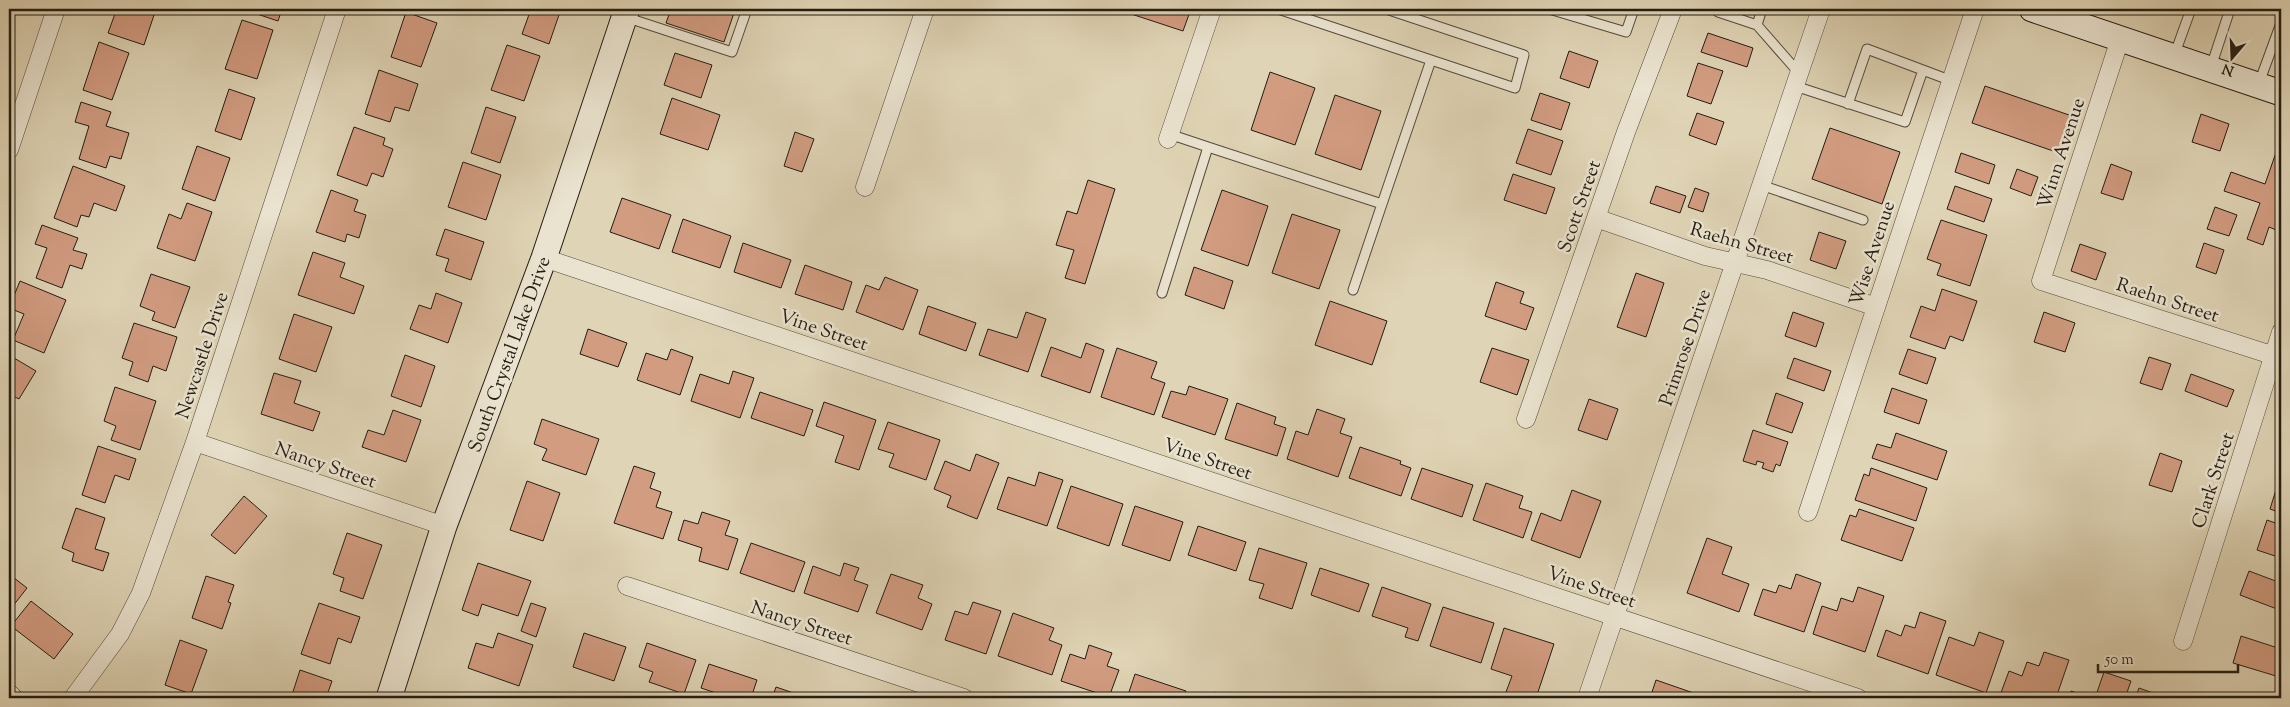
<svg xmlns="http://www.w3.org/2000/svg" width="2290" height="707" font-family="'Sorts Mill Goudy',serif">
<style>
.building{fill:#d29c81;stroke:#241d13}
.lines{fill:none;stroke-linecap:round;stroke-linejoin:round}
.lane-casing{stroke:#534b3c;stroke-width:11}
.street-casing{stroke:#534b3c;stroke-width:19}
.secondary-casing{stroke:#241d13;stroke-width:27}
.lane{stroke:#eae3cf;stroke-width:9}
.street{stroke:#eae3cf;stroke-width:18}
.secondary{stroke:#eae3cf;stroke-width:25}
.labels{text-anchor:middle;stroke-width:5;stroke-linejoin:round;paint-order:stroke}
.street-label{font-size:19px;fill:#241d13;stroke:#eae3cf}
</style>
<rect width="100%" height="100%" fill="#dfd4b5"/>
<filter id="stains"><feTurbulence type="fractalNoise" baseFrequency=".004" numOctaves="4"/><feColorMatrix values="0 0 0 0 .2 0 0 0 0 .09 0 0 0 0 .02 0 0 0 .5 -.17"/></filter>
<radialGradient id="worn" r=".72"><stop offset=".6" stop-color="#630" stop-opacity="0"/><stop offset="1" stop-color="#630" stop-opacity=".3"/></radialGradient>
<!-- building -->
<path class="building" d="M128,9H156L144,45L108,33L116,11L126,14Z
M242,9H282L278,21Z
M531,9H561L549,44L522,34Z
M671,9H730L735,10L724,42L666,23Z
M1116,9H1191L1183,31Z
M406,12L437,23L421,67L391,57Z
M242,20L273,30L257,79L225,69Z
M1708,33L1753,48L1747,67L1701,52Z
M99,42L129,53L112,100L83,90Z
M507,45L540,56L524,101L491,90Z
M1569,51L1598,61L1589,88L1560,78Z
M675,53L712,65L701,98L664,85Z
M1698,63L1723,71L1711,104L1687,96Z
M379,70L418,84L409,111L395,107L390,122L365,114Z
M1270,72L1315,88L1295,145L1251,130Z
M1985,86L2072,116L2059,153L1972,123Z
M229,89L255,98L241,140L215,131Z
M1540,93L1570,103L1561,130L1531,120Z
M1335,95L1381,111L1361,170L1315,154Z
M672,98L720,115L708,150L660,134Z
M81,102L111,112L106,126L129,133L121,159L110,156L106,168L79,159L89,126L75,122Z
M486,107L516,117L500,163L471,153Z
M1697,113L1724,122L1716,145L1689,135Z
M2201,114L2229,124L2220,151L2192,142Z
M354,127L385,138L383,145L393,149L383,177L372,173L367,186L337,175Z
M1830,128L1900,152L1882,204L1812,179Z
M1528,129L1563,141L1551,175L1516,163Z
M795,132L814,139L802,172L784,166Z
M2279,144H2281V232L2269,227L2263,245L2247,239L2260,203L2224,191L2231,172L2265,184Z
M197,146L230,158L215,201L182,189Z
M1961,153L1995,165L1989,184L1955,172Z
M463,162L501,175L486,220L448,207Z
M2111,164L2132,172L2123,200L2101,193Z
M73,166L125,186L116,211L94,203L89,217L81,215L77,227L54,218Z
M2017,169L2038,177L2031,196L2010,188Z
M1513,174L1555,188L1546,214L1504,200Z
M1088,180L1115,189L1085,284L1065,278L1074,250L1056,245L1067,211L1077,214Z
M1656,186L1686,196L1680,213L1650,203Z
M1955,186L1992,199L1984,222L1947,209Z
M1695,188L1709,193L1703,212L1688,207Z
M331,190L358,200L354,211L366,215L359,238L347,234L345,242L316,232Z
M1222,190L1268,206L1248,266L1201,250Z
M622,198L671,215L659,249L610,232Z
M187,203L212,212L195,261L157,248L169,214L181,219Z
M2215,207L2237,215L2229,236L2207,229Z
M1292,214L1340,230L1319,289L1272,273Z
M683,219L731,236L720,268L672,252Z
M1941,220L1987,235L1970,286L1937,275L1941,264L1927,259Z
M42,225L78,238L73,250L87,254L82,269L70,265L62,288L36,278L47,248L35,244Z
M445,229L484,242L471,280L445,271L449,259L436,255Z
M1819,232L1846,241L1836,269L1810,260Z
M743,243L791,260L781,288L734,272Z
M2204,243L2224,250L2216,274L2196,267Z
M2080,244L2106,253L2096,280L2071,271Z
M313,252L345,263L340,277L364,286L354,314L298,295Z
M805,265L852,282L843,310L795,294Z
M1194,267L1233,281L1224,309L1185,295Z
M1636,273L1664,283L1646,337L1617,327Z
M151,274L190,287L175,328L152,320L155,312L140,306Z
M885,277L918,290L903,330L856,312L866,285L879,290Z
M20,281L66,300L44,353L13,340L24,314L9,308Z
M1496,282L1524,292L1520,303L1534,308L1526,330L1485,316Z
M1942,289L1977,301L1963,341L1950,336L1945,349L1910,337L1921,306L1935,311Z
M436,293L462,303L448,343L410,329L419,305L431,309Z
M1330,301L1387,321L1372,365L1315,345Z
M928,306L976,323L966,351L919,334Z
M1026,312L1046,319L1028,372L979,355L988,329L1017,338Z
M1793,312L1824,323L1816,347L1785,336Z
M2044,312L2075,323L2065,352L2034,342Z
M294,314L332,327L316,372L279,359Z
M134,323L177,337L166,371L153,366L148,382L129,375L133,362L122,358Z
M588,329L627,343L618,367L580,354Z
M1086,343L1104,350L1090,393L1041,376L1051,347L1081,358Z
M1117,348L1157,362L1151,378L1165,383L1154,415L1101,397Z
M1492,348L1529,360L1517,395L1480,382Z
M671,349L693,357L680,395L637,380L646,353L667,360Z
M1908,349L1936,358L1927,384L1899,374Z
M9,355L36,371L19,399L9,394Z
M405,355L435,366L421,407L391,396Z
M2149,357L2171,364L2162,390L2140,383Z
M1794,358L1831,371L1824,391L1787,378Z
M733,371L754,378L740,418L691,401L700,374L729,384Z
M274,373L301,381L294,403L320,412L313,431L261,414Z
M2191,374L2234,390L2227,407L2185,391Z
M1189,386L1228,399L1215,435L1162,417L1171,391L1186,395Z
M115,387L156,401L140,450L111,440L116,426L104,421Z
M1892,388L1927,400L1919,424L1884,412Z
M760,392L813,410L804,436L751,418Z
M1776,393L1803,403L1792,433L1766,424Z
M1589,399L1618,409L1607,440L1578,430Z
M824,402L876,420L859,470L835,462L844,436L816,426Z
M1237,403L1276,417L1274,424L1286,428L1277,456L1225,439Z
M1317,409L1345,419L1340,433L1352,437L1338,477L1287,459L1296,431L1308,435Z
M393,410L421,420L406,462L362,447L368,430L384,435Z
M542,419L599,439L586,475L542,460L547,449L534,444Z
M888,422L940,440L926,480L889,467L894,454L878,449Z
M1753,430L1788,442L1780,466L1776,464L1773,472L1762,468L1764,463L1757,461L1756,465L1743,461Z
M1896,433L1947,451L1937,480L1872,458L1877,444L1891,448Z
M98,446L136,459L129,480L115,475L105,503L82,495Z
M1360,447L1401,461L1400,464L1411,468L1401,496L1349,478Z
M2160,453L2182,461L2172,492L2149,485Z
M976,454L999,463L977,519L947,507L951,496L934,489L945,461L970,471Z
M634,466L655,473L650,488L661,492L656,507L672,512L663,539L614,523Z
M1422,468L1473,485L1462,517L1411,499Z
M1871,468L1927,488L1916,521L1855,500L1864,474L1869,476Z
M1039,472L1063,480L1047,526L997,509L1008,477L1035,486Z
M2279,480L2281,481V513L2270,509Z
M527,481L560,493L543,541L510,530Z
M1486,483L1523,496L1519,508L1532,512L1523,538L1473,520Z
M1071,486L1123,504L1109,546L1057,528Z
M1572,490L1601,501L1580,558L1531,540L1541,513L1561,521Z
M244,496L267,516L235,554L211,535Z
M1135,506L1183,522L1170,561L1122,545Z
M76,508L105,518L95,549L109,553L103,571L72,561L74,553L62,548Z
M1859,509L1914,528L1902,561L1841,540L1850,515L1856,517Z
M702,512L730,521L725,535L738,539L728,570L699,561L702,548L678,540L684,520L698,524Z
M2267,520L2281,525V558L2257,550Z
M1198,526L1246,542L1236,571L1188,555Z
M347,533L382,545L363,599L340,591L344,578L333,574Z
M1707,538L1732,547L1722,574L1749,584L1739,612L1687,593Z
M751,543L805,562L794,592L740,573Z
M1259,548L1307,563L1292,609L1259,598L1264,584L1249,580Z
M478,563L531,581L518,616L482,604L478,616L462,610Z
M844,563L859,568L854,580L868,585L858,612L804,593L813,566L840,576Z
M1320,568L1369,584L1359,612L1311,595Z
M2249,571L2281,583V599L2277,609L2240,595Z
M9,574L27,588L9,611Z
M891,574L923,585L918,598L932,604L922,630L876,613Z
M1796,574L1821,583L1804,632L1754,615L1763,589L1776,593L1779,585L1791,589Z
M206,576L234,585L228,602L231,603L222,629L192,618Z
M1382,587L1431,604L1418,641L1405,637L1408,628L1372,616Z
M1858,587L1884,596L1865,652L1813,634L1822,606L1837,611L1841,598L1853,602Z
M31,601L73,634L54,659L11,626Z
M973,602L1001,611L986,654L945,640L955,611L968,615Z
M319,603L360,617L351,643L338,638L330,664L301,654Z
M531,603L546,608L536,637L521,631Z
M1443,607L1494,623L1481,663L1430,646Z
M1920,612L1946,621L1928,674L1877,656L1886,630L1901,636L1905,625L1915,628Z
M1013,613L1054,628L1049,640L1062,645L1052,675L998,656Z
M1504,628L1554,644L1536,698H1525L1506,692L1512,676L1491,669Z
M1979,632L2004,641L1986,693L1936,675L1949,637L1974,646Z
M498,633L533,645L519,686L468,668L476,643L493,648Z
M584,633L626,647L614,681L573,667Z
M2241,636L2281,649V659L2276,676L2233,663Z
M180,640L207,650L191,694L165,685Z
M647,643L696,660L684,694L649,682L653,672L639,667Z
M1089,645L1112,653L1107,666L1119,670L1109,697L1061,681L1070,654L1085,659Z
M2044,652L2069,660L2056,698H1999L2009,671L2022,676L2027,662L2039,666Z
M709,664L757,680L751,698H714L716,693L701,688Z
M300,670L332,681L326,698H291Z
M2104,672L2131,681L2125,698H2095Z
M1135,674L1186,691L1183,698H1127Z
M1656,680L1708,698H1650Z
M776,687L808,698H772Z
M2139,688L2167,698H2135Z
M2071,691L2092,698H2069Z
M1214,692L1231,698H1212Z"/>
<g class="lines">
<!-- lane casing -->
<g class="lane-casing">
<path id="lane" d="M1278,9L1515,88L1524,55L1386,9
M1549,9L1626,32L1634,9
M1762,9L1757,25L1799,73
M1718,12L1757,25
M625,17L732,52L747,9
M2174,56L2191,9
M2211,67L2230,9
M2259,83L2281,23
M1795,86L1905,122L1923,70
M1848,104L1867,49L1952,81
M1208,147L1382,204L1353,290
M1761,185L1863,220
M1382,204L1431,60
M1162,293L1208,147L1169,134"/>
</g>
<!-- street casing -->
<g class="street-casing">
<path id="street" d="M2120,39L2041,281L2281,358
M1168,139L1212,9
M9,150L56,9
M865,187L925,9
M1596,218L1705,256L1767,270L1876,307
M544,258L1858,698
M1526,419L1626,132L1673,9
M195,442L444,526
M1808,512L1975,9
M627,586L964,698
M2183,641L2281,332
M9,693L14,698
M73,698L120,634L141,593L195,442L337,9
M1587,698L1821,9"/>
</g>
<!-- secondary casing -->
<g class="secondary-casing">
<path id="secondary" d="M2032,9L2281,93
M389,698L444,526L544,258L627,9"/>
</g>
<!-- lane -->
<use href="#lane" class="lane"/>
<!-- street -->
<use href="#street" class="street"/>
<!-- secondary -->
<use href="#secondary" class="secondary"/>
</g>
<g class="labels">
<!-- street labels -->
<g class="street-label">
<text transform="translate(2060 153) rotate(-72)" y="7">Winn Avenue</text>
<text transform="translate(1578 206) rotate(-71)" y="7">Scott Street</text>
<text transform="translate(1742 242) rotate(16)" y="7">Raehn Street</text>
<text transform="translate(1871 253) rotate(-72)" y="7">Wise Avenue</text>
<text transform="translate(2168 299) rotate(18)" y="7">Raehn Street</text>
<text transform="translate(824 329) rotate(19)" y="7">Vine Street</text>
<text transform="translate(1684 347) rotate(-71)" y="7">Primrose Drive</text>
<text transform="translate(508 354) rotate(-70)" y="7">South Crystal Lake Drive</text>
<text transform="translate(201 355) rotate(-72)" y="7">Newcastle Drive</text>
<text transform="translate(1208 458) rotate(19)" y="7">Vine Street</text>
<text transform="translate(326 464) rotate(19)" y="7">Nancy Street</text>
<text transform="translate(2212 480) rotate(-72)" y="7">Clark Street</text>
<text transform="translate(1592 586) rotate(19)" y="7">Vine Street</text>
<text transform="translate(802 622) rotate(18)" y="7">Nancy Street</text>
</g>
</g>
<!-- margin -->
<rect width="2290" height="707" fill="none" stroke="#dfd4b5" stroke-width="30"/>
<rect x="10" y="10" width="2270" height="687" fill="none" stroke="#241d13" stroke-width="2.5"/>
<rect x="15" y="15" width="2260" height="677" fill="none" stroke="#241d13"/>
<!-- north arrow -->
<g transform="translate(2232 58) rotate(199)" stroke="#eae3cf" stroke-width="4" paint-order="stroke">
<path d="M0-4L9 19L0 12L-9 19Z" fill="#241d13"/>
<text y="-8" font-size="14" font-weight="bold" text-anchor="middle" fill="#241d13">N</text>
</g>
<!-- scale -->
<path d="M2098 664v8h140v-8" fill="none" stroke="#241d13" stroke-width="2.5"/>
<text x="2105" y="664" font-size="15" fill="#241d13" stroke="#eae3cf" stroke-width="4" paint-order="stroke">50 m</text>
<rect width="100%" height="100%" filter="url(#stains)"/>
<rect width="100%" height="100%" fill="url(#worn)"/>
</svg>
